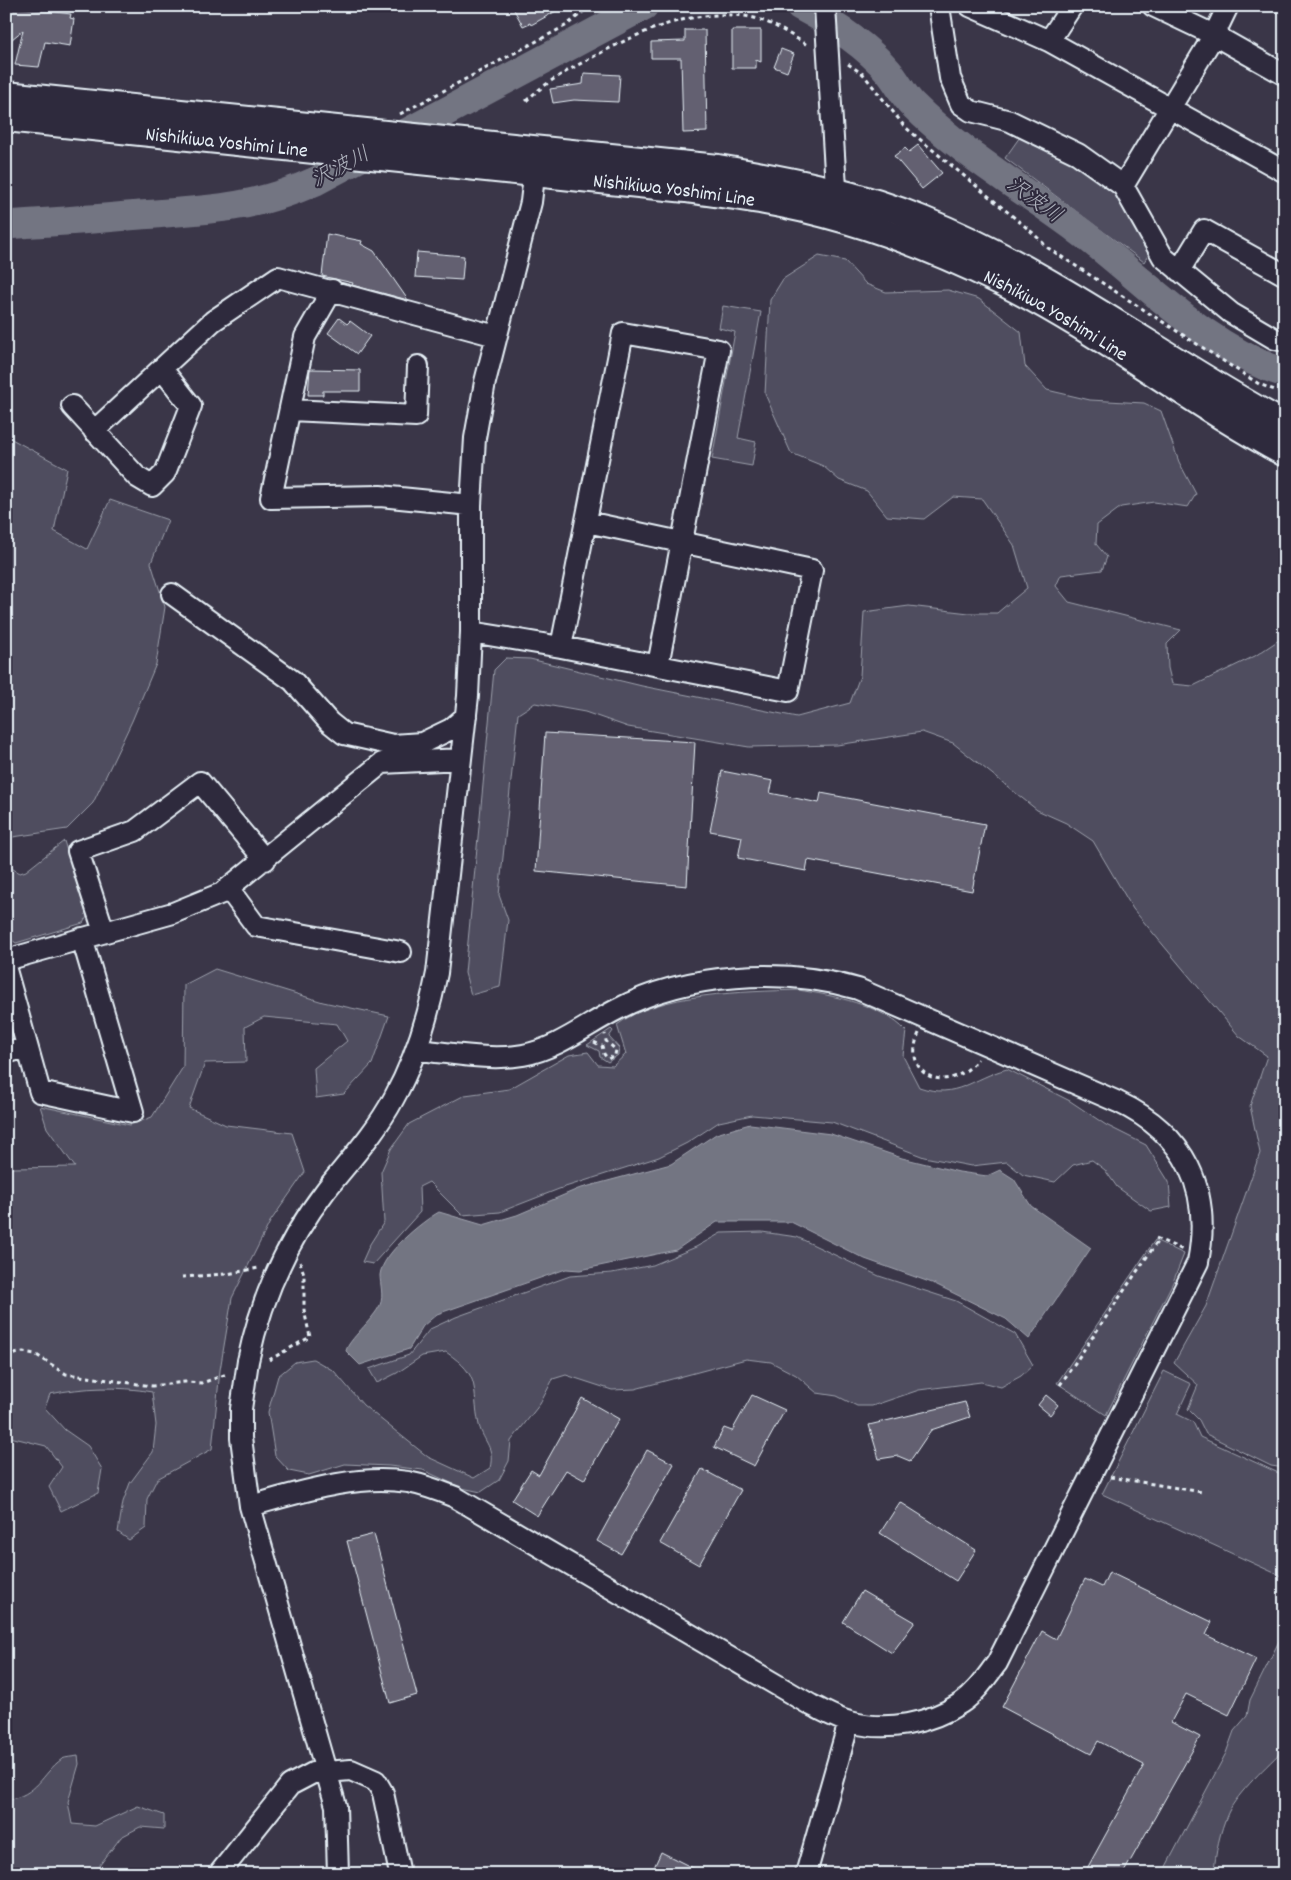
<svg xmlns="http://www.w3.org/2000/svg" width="1291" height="1880" font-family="Dekko,'Klee One',sans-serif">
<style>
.green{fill:#504e5f;stroke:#9ca0ac}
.water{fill:#737482;stroke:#a2a6b1}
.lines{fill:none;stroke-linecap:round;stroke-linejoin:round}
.river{stroke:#737482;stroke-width:29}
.building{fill:#636171;stroke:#e8f1f8}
.minor-casing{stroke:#e8f1f8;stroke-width:24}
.major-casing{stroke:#e8f1f8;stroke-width:30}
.path{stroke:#e8f1f8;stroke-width:3;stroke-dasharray:4 4;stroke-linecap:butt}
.minor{stroke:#2f2a3d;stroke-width:20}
.major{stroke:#2f2a3d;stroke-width:26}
.minor-bridge-casing{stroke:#e8f1f8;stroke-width:24;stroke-linecap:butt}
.minor-bridge{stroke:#2f2a3d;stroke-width:20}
.labels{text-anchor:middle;stroke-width:4;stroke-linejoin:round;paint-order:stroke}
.street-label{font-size:20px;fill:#e8f1f8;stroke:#2f2a3d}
.water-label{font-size:21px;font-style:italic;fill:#aeb2bd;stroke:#2f2a3d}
</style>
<rect width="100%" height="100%" fill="#3a3648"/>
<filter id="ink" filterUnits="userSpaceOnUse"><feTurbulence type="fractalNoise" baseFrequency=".02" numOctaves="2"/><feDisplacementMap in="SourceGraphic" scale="10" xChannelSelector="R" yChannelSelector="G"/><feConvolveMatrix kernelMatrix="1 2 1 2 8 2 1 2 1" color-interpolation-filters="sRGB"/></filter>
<g filter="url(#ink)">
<!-- green -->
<path class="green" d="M1022,134L1059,152L1114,191L1150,252L1144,262L1005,158Z
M819,256L845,261L866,284L886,292L948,290L979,299L1021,332L1025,366L1047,390L1090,400L1144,403L1161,411L1179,462L1196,494L1188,507L1154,502L1121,507L1097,525L1096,544L1107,557L1102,570L1061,575L1056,586L1069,602L1181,630L1167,644L1168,668L1172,684L1193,686L1255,656L1285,636V1468L1271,1466L1206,1434L1199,1420L1188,1409L1198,1385L1174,1363L1206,1306L1260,1153L1250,1106L1267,1056L1239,1036L1133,909L1093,841L1066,823L1037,810L953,743L922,732L837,745L749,747L628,727L585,712L535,703L518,714L499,895L508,920L500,987L471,995L465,973L494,670L506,658L530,659L642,686L797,717L850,703L860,676L864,612L909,606L969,613H997L1027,588L1014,545L982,499L953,497L924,519L887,516L867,491L839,480L823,466L791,453L765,394L770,300L783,279Z
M723,306L761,312L738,438L756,442L752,466L712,459L735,332L719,328Z
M6,436L67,469L54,531L87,549L110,500L168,520L151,563L165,607L156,664L132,721L93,803L67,829L6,838Z
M64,841L87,917L83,923L16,943L6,936V865L20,873L26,871Z
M215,969L323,1002L389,1016L372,1064L344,1094L316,1098L314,1068L347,1041L337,1024L264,1017L245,1027L246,1062L205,1063L189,1108L226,1125L292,1133L305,1172L270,1222L232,1298L220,1370L212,1449L157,1479L147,1499L146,1528L129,1540L118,1532L123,1502L130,1483L153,1452L156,1425L152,1392C118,1386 84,1387 50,1394L45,1408L65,1430L88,1446L102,1469L98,1493L61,1511L49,1487L62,1467L46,1446L6,1436V1172L13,1168L75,1167L47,1128L40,1106L130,1125L152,1117L183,1067L184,985Z
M798,990C831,995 883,1005 906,1031L903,1056L919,1087C957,1100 972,1078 1007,1069L1070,1101L1106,1125L1146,1145L1169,1182L1171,1207L1151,1211L1117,1187L1105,1170L1092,1160L1073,1165L1055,1182L1023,1175L1007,1162L971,1166L924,1157L832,1122L752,1115L719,1122L687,1143L659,1157L559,1189L500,1212L462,1215L429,1182L419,1187L420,1212L373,1264L362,1262L370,1244L384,1222L381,1172L391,1149L409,1124L465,1095L509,1089L569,1055L588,1052L598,1065L613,1066L626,1054L617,1025C658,992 747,992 798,990Z
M611,1029L613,1031L609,1037L619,1048L618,1055L608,1062L600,1057L599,1051L587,1045Z
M762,1232L797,1237L879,1276L956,1301L1015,1334L1033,1365L1021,1376L1001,1387L981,1382L919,1390L872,1406H857L837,1396L817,1393L796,1375L771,1362L746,1359L635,1389L612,1390L566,1375L553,1379L540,1404L511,1441L509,1461L499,1480L481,1492L462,1488L423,1470L389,1466L345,1464L309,1475L289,1471L275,1456L268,1412L278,1376L295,1362L313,1359L334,1371L363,1405L428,1457L474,1478L490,1468C495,1447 484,1443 479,1425C471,1388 483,1377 446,1352L422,1356L397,1373L377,1383L369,1369L409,1355L430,1329L456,1317L570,1276L612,1273L653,1265L696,1247L721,1233Z
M1155,1240L1184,1254L1173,1282L1106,1415L1057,1383Z
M1164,1371L1191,1384L1177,1414L1193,1422L1200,1437L1285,1476V1567L1281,1576L1102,1494Z
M1285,1629V1748C1268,1765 1238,1792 1228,1813C1220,1831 1215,1854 1214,1874H1162L1226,1753L1234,1731L1247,1716L1250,1700Z
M78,1756L79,1764L68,1802L72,1824L95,1826L138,1806L164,1815V1829L140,1827L121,1837L93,1874H6V1800C39,1795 41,1774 62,1759C66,1757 73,1757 78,1756Z"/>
<!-- water -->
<path class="water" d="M750,1124L831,1134L902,1158L959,1172L987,1176L1000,1170L1014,1179L1031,1206L1091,1248L1029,1339L1006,1319L935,1284L865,1259L791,1222H717L676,1250L580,1270L566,1269L437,1314L423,1326L409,1349L360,1365L346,1351C348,1340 373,1320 380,1305C384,1296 380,1284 380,1275C382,1254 421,1222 439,1212L483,1225L517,1215L578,1189L671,1164L716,1134Z"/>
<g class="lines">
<!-- river -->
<path class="river" d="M800,6C832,23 864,43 888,71C897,81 903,95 912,104C961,153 1023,189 1078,230C1144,279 1204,348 1285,373
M6,225C51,222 95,219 140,215C206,210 254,209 316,181L644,6"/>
</g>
<!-- building -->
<path class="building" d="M512,6H565L531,25L530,23L523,26Z
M15,7L71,14L70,18L74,19L70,46L45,42L39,67L15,65L23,30L6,44V18Z
M685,30H705L707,132L683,133L681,58H651V42L685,41Z
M732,30H761V62L756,60V68H732Z
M781,49L794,54L787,72L774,67Z
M584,73L620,75L618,102L574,100L553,103L550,89L583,84Z
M918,145L942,173L922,189L894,156L905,148L909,152Z
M327,234L362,241L361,244L374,251L408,300L352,285L353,283L322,276Z
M417,252L464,256L462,280L415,277Z
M339,318L347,324L350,321L370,336L357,354L328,333Z
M310,369L360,370V391H323V395H308Z
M545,733L695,742L687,886L536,871Z
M722,771L773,781L770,793L819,803L821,793L985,824L972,891L808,860L806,871L738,858L742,837L710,831Z
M752,1395L785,1410L754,1466L714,1447L724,1428L732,1431Z
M1046,1395L1058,1405L1050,1415L1038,1405Z
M582,1398L619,1419L584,1480L566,1470L537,1516L512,1500L531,1470L539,1475Z
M965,1402L970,1417L931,1430L910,1461L898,1456L879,1459L869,1425Z
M647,1450L674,1464L621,1554L597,1541Z
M702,1469L741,1490L699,1565L660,1543Z
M900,1502L976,1550L956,1581L880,1533Z
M374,1534L417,1695L390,1703L347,1541Z
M1109,1572L1212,1622L1206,1635L1256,1659L1229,1715L1186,1694L1171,1722L1200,1737L1123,1874H1084L1144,1765L1098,1741L1091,1754L1002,1707L1042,1631L1056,1639L1085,1579L1102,1587Z
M862,1591L915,1622L892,1653L843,1622Z
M661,1852L705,1874H651Z"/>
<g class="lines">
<!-- minor casing -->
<g class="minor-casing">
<path id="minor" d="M825,6L837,204
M939,6L950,78L961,104L971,111L1010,121L1078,154L1123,186L1163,257L1231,313L1275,339L1285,341
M970,6L1049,41L1285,172
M1153,6L1214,35L1285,75
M1049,41L1072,6
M1123,186L1214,35L1228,6
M1179,271L1204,230L1285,275
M332,290L305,337L271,498L380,496L471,505
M72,406L137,477L152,486L165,473L191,406L162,369
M290,410L416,416L418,366
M94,431L213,321L278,277L496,336
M172,594L293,681L329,722L344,734L393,745L422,743L451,729L466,716
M471,632L561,647L788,691L812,570L587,522
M561,647L623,333L719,350L658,665
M228,888L256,926L401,952
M104,932L78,851L135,831L200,782L265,860
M6,960L173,913L222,893L382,763L461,759
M6,970L40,1092L133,1112L82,938
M6,1053L27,1047
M248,1361C261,1298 287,1241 326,1190C350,1160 376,1132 394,1098C416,1058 428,1018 437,973L468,696L471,632V505L475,438L485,382L531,202L536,159
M241,1438L250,1506L336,1806L338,1874
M250,1506C301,1492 355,1474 408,1482C424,1485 440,1491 455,1497L811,1705C824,1711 837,1719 850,1722C887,1732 929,1724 961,1703C976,1693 986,1677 997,1663L1198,1262C1212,1190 1186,1134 1118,1102L858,989C783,967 687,973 618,1009C586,1025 559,1048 523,1055C489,1061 452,1053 418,1050
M219,1874L290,1785L313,1773L351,1770L376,1781L383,1793L400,1874
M806,1874L849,1722"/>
</g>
<!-- major casing -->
<g class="major-casing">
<g id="major">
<path d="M6,95L718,168C788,180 858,193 923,220C1052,272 1163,359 1285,425"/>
<path id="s1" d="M6,118L686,189C713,193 739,196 765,201C847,215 929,246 1004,283C1102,332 1188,401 1285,453"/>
</g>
</g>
<!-- path -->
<path class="path" d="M848,64L863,74L905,127L1033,233L1048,248L1259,384L1285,394
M526,101C546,82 565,72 589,59C638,33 688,9 744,16C768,19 789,34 809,46
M400,114L567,25L590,6
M919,1033C900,1076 948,1097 978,1059
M594,1042L602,1046L604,1054L608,1059L615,1055L616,1050L606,1041L605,1034
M1156,1238L1183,1250
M182,1277L227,1274L259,1268
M6,1356L23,1352L35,1354L66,1374L152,1386L185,1382L202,1383L227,1374
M269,1360L310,1337L304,1310V1274L300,1262
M1060,1385L1159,1239
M1110,1477L1202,1492"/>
<!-- minor -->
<use href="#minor" class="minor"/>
<!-- major -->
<use href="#major" class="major"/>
<!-- minor-bridge casing -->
<g class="minor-bridge-casing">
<path id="minor-bridge" d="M241,1438V1409L248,1361"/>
</g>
<!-- minor-bridge -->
<use href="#minor-bridge" class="minor-bridge"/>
</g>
</g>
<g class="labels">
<!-- street labels -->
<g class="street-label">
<text dy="7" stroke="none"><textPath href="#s1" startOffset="222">Nishikiwa Yoshimi Line</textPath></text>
<text dy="7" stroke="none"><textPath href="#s1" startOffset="672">Nishikiwa Yoshimi Line</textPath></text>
<text dy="7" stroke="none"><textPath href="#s1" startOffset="1078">Nishikiwa Yoshimi Line</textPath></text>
</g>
<!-- water labels -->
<g class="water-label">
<text transform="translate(340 166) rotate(-28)" y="7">沢波川</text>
<text transform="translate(1035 199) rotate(36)" y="7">沢波川</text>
</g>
</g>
<!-- margin -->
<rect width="1291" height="1880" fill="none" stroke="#2f2a3d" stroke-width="25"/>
<rect x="12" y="12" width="1266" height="1855" fill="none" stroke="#e8f1f8" stroke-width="2" filter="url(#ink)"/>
</svg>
